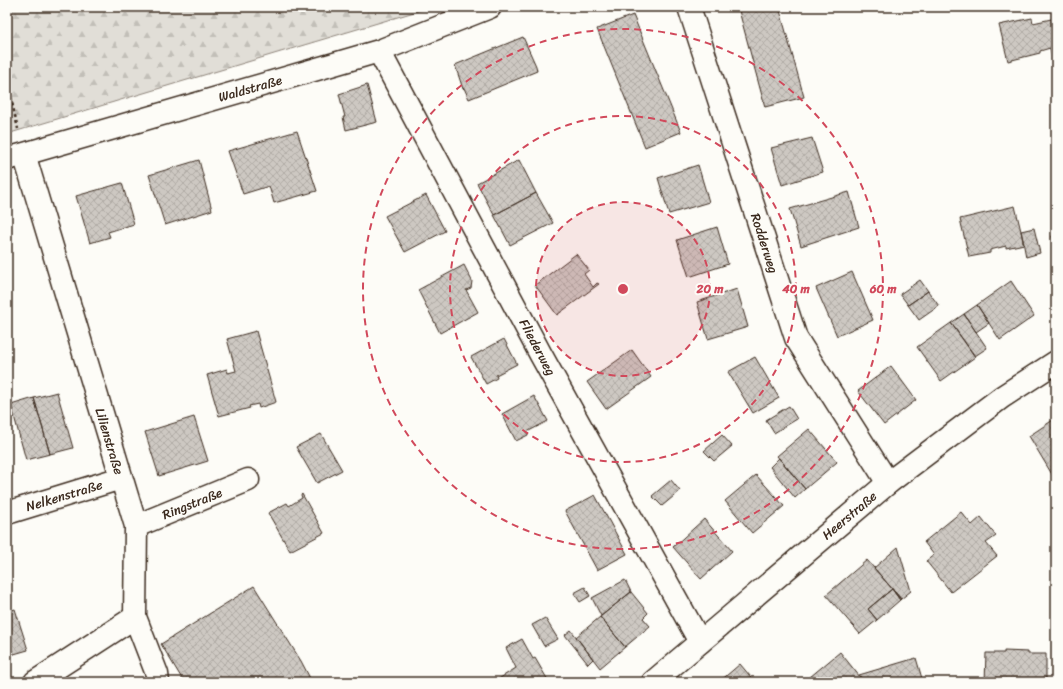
<svg xmlns="http://www.w3.org/2000/svg" width="1063" height="689" font-family="Sriracha,sans-serif">
<style>
.forest{fill:url(#forest-firs);stroke:#8e847a}
.building{fill:url(#building-cross-hatch);stroke:#3b2a1e}
.lines{fill:none;stroke-linecap:round;stroke-linejoin:round}
.minor-casing{stroke:#3b2a1e;stroke-width:25}
.major-casing{stroke:#3b2a1e;stroke-width:25}
.path{stroke:#3b2a1e;stroke-width:2.5;stroke-dasharray:3 3;stroke-linecap:butt}
.minor{stroke:#fdfcf7;stroke-width:22}
.major{stroke:#fdfcf7;stroke-width:22}
.ring{fill:none;stroke:#d1495b;stroke-width:2;stroke-dasharray:7 5}
.labels{text-anchor:middle;stroke-width:4;stroke-linejoin:round;paint-order:stroke}
.street-label{font-size:13px;fill:#3b2a1e;stroke:#fdfcf7}
.centre{fill:#d1495b;stroke:#fdfcf7;stroke-width:2}
.ring-label{font-size:12px;text-anchor:middle;font-weight:bold;fill:#d1495b;stroke:#fdfcf7;stroke-width:4;stroke-linejoin:round;paint-order:stroke}
</style>
<defs>
<pattern id="forest-firs" width="22" height="20" patternUnits="userSpaceOnUse"><rect width="22" height="20" fill="#e1ded7"/><path d="M5 1l3.5 6h-7zM16 11l3.5 6h-7z" fill="#c2bfb8"/></pattern>
<pattern id="building-cross-hatch" width="8" height="8" patternUnits="userSpaceOnUse"><rect width="8" height="8" fill="#cdc8c2"/><path d="M0 0l8 8M0 8l8-8" fill="none" stroke="#b1aca6"/></pattern>
</defs>
<rect width="100%" height="100%" fill="#fdfcf7"/>
<filter id="ink" filterUnits="userSpaceOnUse"><feTurbulence type="fractalNoise" baseFrequency=".025" numOctaves="2"/><feDisplacementMap in="SourceGraphic" scale="8" xChannelSelector="R" yChannelSelector="G"/><feConvolveMatrix kernelMatrix="1 2 1 2 8 2 1 2 1" color-interpolation-filters="sRGB"/></filter>
<g filter="url(#ink)">
<!-- forest -->
<path class="forest" d="M7,7H431L7,134Z"/>
<!-- building -->
<path class="building" d="M738,7H779L804,97L765,107Z
M633,15L681,132L645,147L597,29Z
M1032,18L1033,23L1056,18V58L1052,59L1050,48L1040,51V53L1008,61L999,25Z
M523,37L536,66L537,71L469,99L464,88L463,89L455,65Z
M367,85L377,122L346,130L343,117H345L339,94Z
M297,131L317,191L274,203L269,186L243,194L228,151Z
M812,138L823,172L782,185L771,148Z
M199,160L212,210L165,225L149,175Z
M519,160L536,193L494,215L477,183Z
M698,165L709,202L669,214L658,178Z
M122,183L134,224L108,232L110,237L90,243L76,196Z
M849,192L859,227L801,246L790,209Z
M536,193L553,223L510,245L494,215Z
M426,195L445,231L405,252L385,216Z
M1015,206L1024,244L1006,248V246L990,250V253L969,257L960,219Z
M717,227L728,264L689,277L677,240Z
M1034,228L1040,253L1026,257L1021,231Z
M1056,235V253L1052,236Z
M576,254L589,270L584,274L593,287L597,283L599,284L557,315L535,285Z
M464,265L472,281L471,288L466,290L478,312L440,333L418,290Z
M852,272L873,320L837,336L816,288Z
M920,280L928,291L908,305L900,294Z
M1011,281L1034,316L1000,340L977,305Z
M737,289L748,327L708,339L697,302Z
M928,291L939,306L919,320L908,305Z
M977,305L989,323L976,332L964,314Z
M964,314L987,348L975,356L951,323Z
M951,323L975,357L941,381L917,347Z
M256,331L276,402L259,408L258,404L249,406L250,408L219,416L207,375L227,369L228,373L236,371L227,339Z
M504,339L517,364L496,375L497,378L486,384L471,357Z
M632,350L651,377L606,409L587,382Z
M755,357L779,398L753,413L728,372Z
M891,366L916,400L884,425L858,391Z
M57,392L73,448L50,454L34,398Z
M534,396L548,421L527,432L528,435L516,441L502,414Z
M34,398L50,454L26,460L11,405Z
M789,406L797,419L774,433L766,420Z
M194,417L208,461L159,476L145,432Z
M1056,418V481L1029,436Z
M809,429L837,462L805,489L777,456Z
M321,434L342,470L317,483L296,447Z
M722,435L732,446L714,461L704,451Z
M779,458L805,489L795,498L770,467Z
M756,475L784,506L752,533L725,501Z
M671,480L680,491L662,506L652,496Z
M302,494L324,533L290,551L268,513L287,503L289,506L302,498L301,495Z
M595,495L627,554L597,570L565,511Z
M961,512L972,525L981,517L996,536L986,543L997,556L951,592L926,561L934,555L924,542Z
M704,519L732,551L701,579L673,547Z
M898,547L911,591L901,599L874,568Z
M867,560L901,599L900,600L892,589L868,609L877,620L860,634L826,595Z
M625,580L631,592L601,616L592,598Z
M254,586L301,661L312,682H184L161,644Z
M585,587L590,596L580,602L574,593Z
M892,589L900,600L877,620L868,609Z
M631,592L648,613L643,618L650,626L625,647L600,617Z
M15,609L28,650L7,656V612Z
M600,617L625,647L600,668L576,637Z
M545,618L558,639L544,646L532,625Z
M571,630L593,659L588,664L565,635Z
M522,639L533,659L535,658L549,682H498L497,680L516,668L506,648Z
M1004,651L1028,652V654H1046V682H985L986,653H1004Z
M840,652L864,682H814L810,677Z
M916,658L923,682H864L859,675Z
M740,664L755,682H719Z"/>
<g class="lines">
<!-- minor casing -->
<g class="minor-casing">
<path id="minor" d="M689,7L796,338L888,483
M379,51L541,355L700,642
M24,154L136,526L135,617L157,674L158,682
M7,159L379,51L490,7
M7,513L121,478
M136,526L248,480
M35,682L135,617"/>
</g>
<!-- major casing -->
<g class="major-casing">
<path id="major" d="M653,682L888,483L1002,397L1056,362"/>
</g>
<!-- path -->
<path class="path" d="M7,80L18,129"/>
<!-- minor -->
<use href="#minor" class="minor"/>
<!-- major -->
<use href="#major" class="major"/>
</g>
</g>
<!-- distance rings -->
<circle cx="623" cy="289" r="87" fill="#d1495b" fill-opacity=".12"/>
<g class="ring">
<circle cx="623" cy="289" r="87"/>
<circle cx="623" cy="289" r="173"/>
<circle cx="623" cy="289" r="260"/>
</g>
<g class="labels">
<!-- street labels -->
<g class="street-label">
<text transform="translate(250 88) rotate(-16)" y="5">Waldstraße</text>
<text transform="translate(765 243) rotate(72)" y="5">Rodderweg</text>
<text transform="translate(538 347) rotate(62)" y="5">Fliederweg</text>
<text transform="translate(110 441) rotate(73)" y="5">Lilienstraße</text>
<text transform="translate(64 495) rotate(-17)" y="5">Nelkenstraße</text>
<text transform="translate(192 503) rotate(-22)" y="5">Ringstraße</text>
<text transform="translate(849 515) rotate(-40)" y="5">Heerstraße</text>
</g>
</g>
<circle cx="623" cy="289" r="6" class="centre"/>
<g class="ring-label">
<text x="710" y="293">20 m</text>
<text x="796" y="293">40 m</text>
<text x="883" y="293">60 m</text>
</g>
<!-- margin -->
<rect width="1063" height="689" fill="none" stroke="#fdfcf7" stroke-width="24"/>
<rect x="12" y="12" width="1039" height="665" fill="none" stroke="#3b2a1e" stroke-width="1.5" filter="url(#ink)"/>
</svg>
